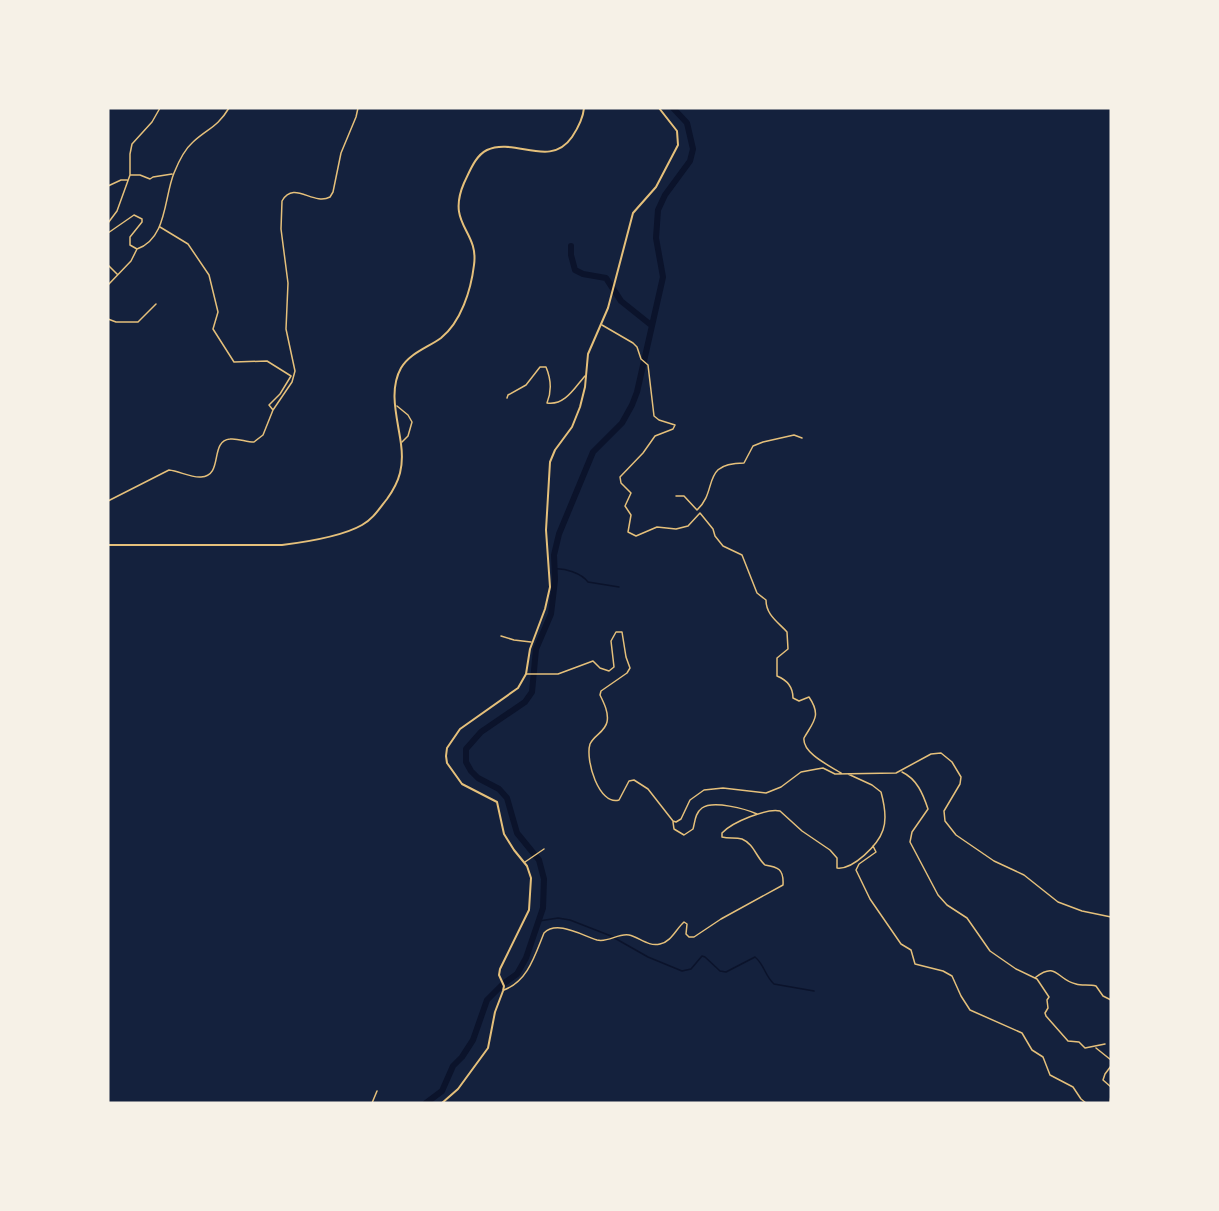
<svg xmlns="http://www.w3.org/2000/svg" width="1219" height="1211" font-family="Raleway,sans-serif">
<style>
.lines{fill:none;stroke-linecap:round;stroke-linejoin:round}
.stream{stroke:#0b132b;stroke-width:1.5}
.river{stroke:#0b132b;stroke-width:6}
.minor{stroke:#e5c07b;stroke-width:1.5}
.secondary{stroke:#e5c07b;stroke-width:2}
.primary{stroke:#e5c07b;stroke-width:2}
</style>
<rect width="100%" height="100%" fill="#14213d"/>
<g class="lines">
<!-- stream -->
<path class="stream" d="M554,569C565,568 581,573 588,582L619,587
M539,921L558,918L570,920L611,936L648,957L682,971L691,969L702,956L705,957L720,971L726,972L755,957C764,964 765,976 774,984L814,991"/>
<!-- river -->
<path class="river" d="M571,246V255L575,270L583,274L606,278L621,301L651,325
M426,1103L442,1091L453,1066L462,1057L473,1040L487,1000L503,984L517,974L526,958L543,908L544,879L539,860L517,833L507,798L499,789L478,778L471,771L466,762V749L481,732L525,702L532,692L536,649L551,614L555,580L554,555L559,534L593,452L622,423L632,405L637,392L663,277L656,238L658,210L665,195L690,161L693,149L687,123L673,108"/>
<!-- minor -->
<path class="minor" d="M131,175H140L150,179L153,177L172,174
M108,186L121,180H127
M108,223L117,211L130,175V154L132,144L152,122L160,108
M160,227L188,244L209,275L218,312L213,329L234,362L267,361L291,376L280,394L269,405L273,410
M108,233L134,215L142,219V222L130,237V245L137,249C167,239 164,197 174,173C178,163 185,149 193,142C208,128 217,128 229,108
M108,265L117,274
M108,285L131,261L137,249
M108,319L116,322H138L156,304
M602,325L633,343L637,347L641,359L648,365L654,416L659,420L675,425L673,429L655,436L643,453L620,477L621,483L631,493L625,506L631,515L628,532L636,536L657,527L676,529L688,526L700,513L713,529L715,536L723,546L742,555L757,593L766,600C766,615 778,622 787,632L788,649L777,658V676C787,680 793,687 793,698L799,701L809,697C822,716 813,722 804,738C802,753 830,766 841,773
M507,398L508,395L526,385L540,367H546C551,379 552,391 547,403C565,406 575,387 585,376
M397,406L408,415L412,422L408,436L402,442
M676,496H684L697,510
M108,501L169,470C179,471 191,478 201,477C224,476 209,441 230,439C238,438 246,442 254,442L263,435L273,410L292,382L295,371L286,329L288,283L281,229L282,201C294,180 313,206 330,197L333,192L341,153L356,117L358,108
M697,510C719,490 700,463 744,463L753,446L763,442L794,435L802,438
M501,636L514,640L531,642
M526,674H558L593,661L600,668L609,671L614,667L611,641L616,632H622L626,657L630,668L627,673L601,691L600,695C604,703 609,713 607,722C605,732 594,735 590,744C585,760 599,806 619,800L629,781L634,780L648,789L673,821L676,822L681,819L690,800L704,790L723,788L766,793L781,787L801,772L817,769L823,768L835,774L896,773L931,754L941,753L952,762L961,777L960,784L944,811L945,821L956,835L994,861L1024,875L1058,902L1082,911L1111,917
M902,772C917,779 923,794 928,809L912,832L910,842L938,895L947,905L967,918L990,951L1016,969L1037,979L1049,997L1047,1000L1048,1008L1045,1013L1046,1016L1068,1041L1079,1042L1085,1048L1105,1044
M673,822L674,829L684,835L693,829C695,822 695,813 702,808C713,800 746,809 757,814
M873,846L876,852L859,864L856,870L870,899L901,944L911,950L915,964L943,971L952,976L961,996L970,1010L1022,1033L1032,1050L1043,1057L1050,1075L1073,1087L1081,1099L1086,1103
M525,862L544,849
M1036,977C1057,961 1057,980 1076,984C1082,986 1089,984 1096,986L1103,996L1111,1000
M504,990C528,981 535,955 544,933C557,920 581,935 597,940C608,943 618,933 629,935C639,937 648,947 660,944C671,942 676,929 684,922L687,924L686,934L689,937H694L721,919L783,885C784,869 778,867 765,865C756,857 754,844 742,839C735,837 729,839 722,837V833C732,822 767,808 780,811L802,831L830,850L837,858V868C853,870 878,845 883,830C887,819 884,803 881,792L872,785L848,774
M1096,1048L1111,1060
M1111,1066L1105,1074L1103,1080L1111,1087
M372,1103L377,1091
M1110,1103L1111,1095"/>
<!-- secondary -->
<path class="secondary" d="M442,1103L458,1089L488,1048L495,1012L503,991L504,986L499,975L500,969L529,910L531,878L527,866L514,850L504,834L497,802L462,784L447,763L446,756L447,748L460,729L518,688L526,674L530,649L545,609L550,587L546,530L550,462L555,450L572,427L580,407L585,387L588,354L608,308L633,213L656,187L678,145L677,131L659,108"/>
<!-- primary -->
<path class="primary" d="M108,545H282C306,542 341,537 362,525C373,519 379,509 387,499C400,481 404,466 401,444C398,420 388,391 401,368C410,353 427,348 441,338C461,322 471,290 474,265C479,230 446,225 464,183C470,171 475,156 487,150C515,137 550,169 572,137C578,128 583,119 584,108"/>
</g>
<!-- border -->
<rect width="1219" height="1211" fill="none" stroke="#f6f1e7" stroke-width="219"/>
</svg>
